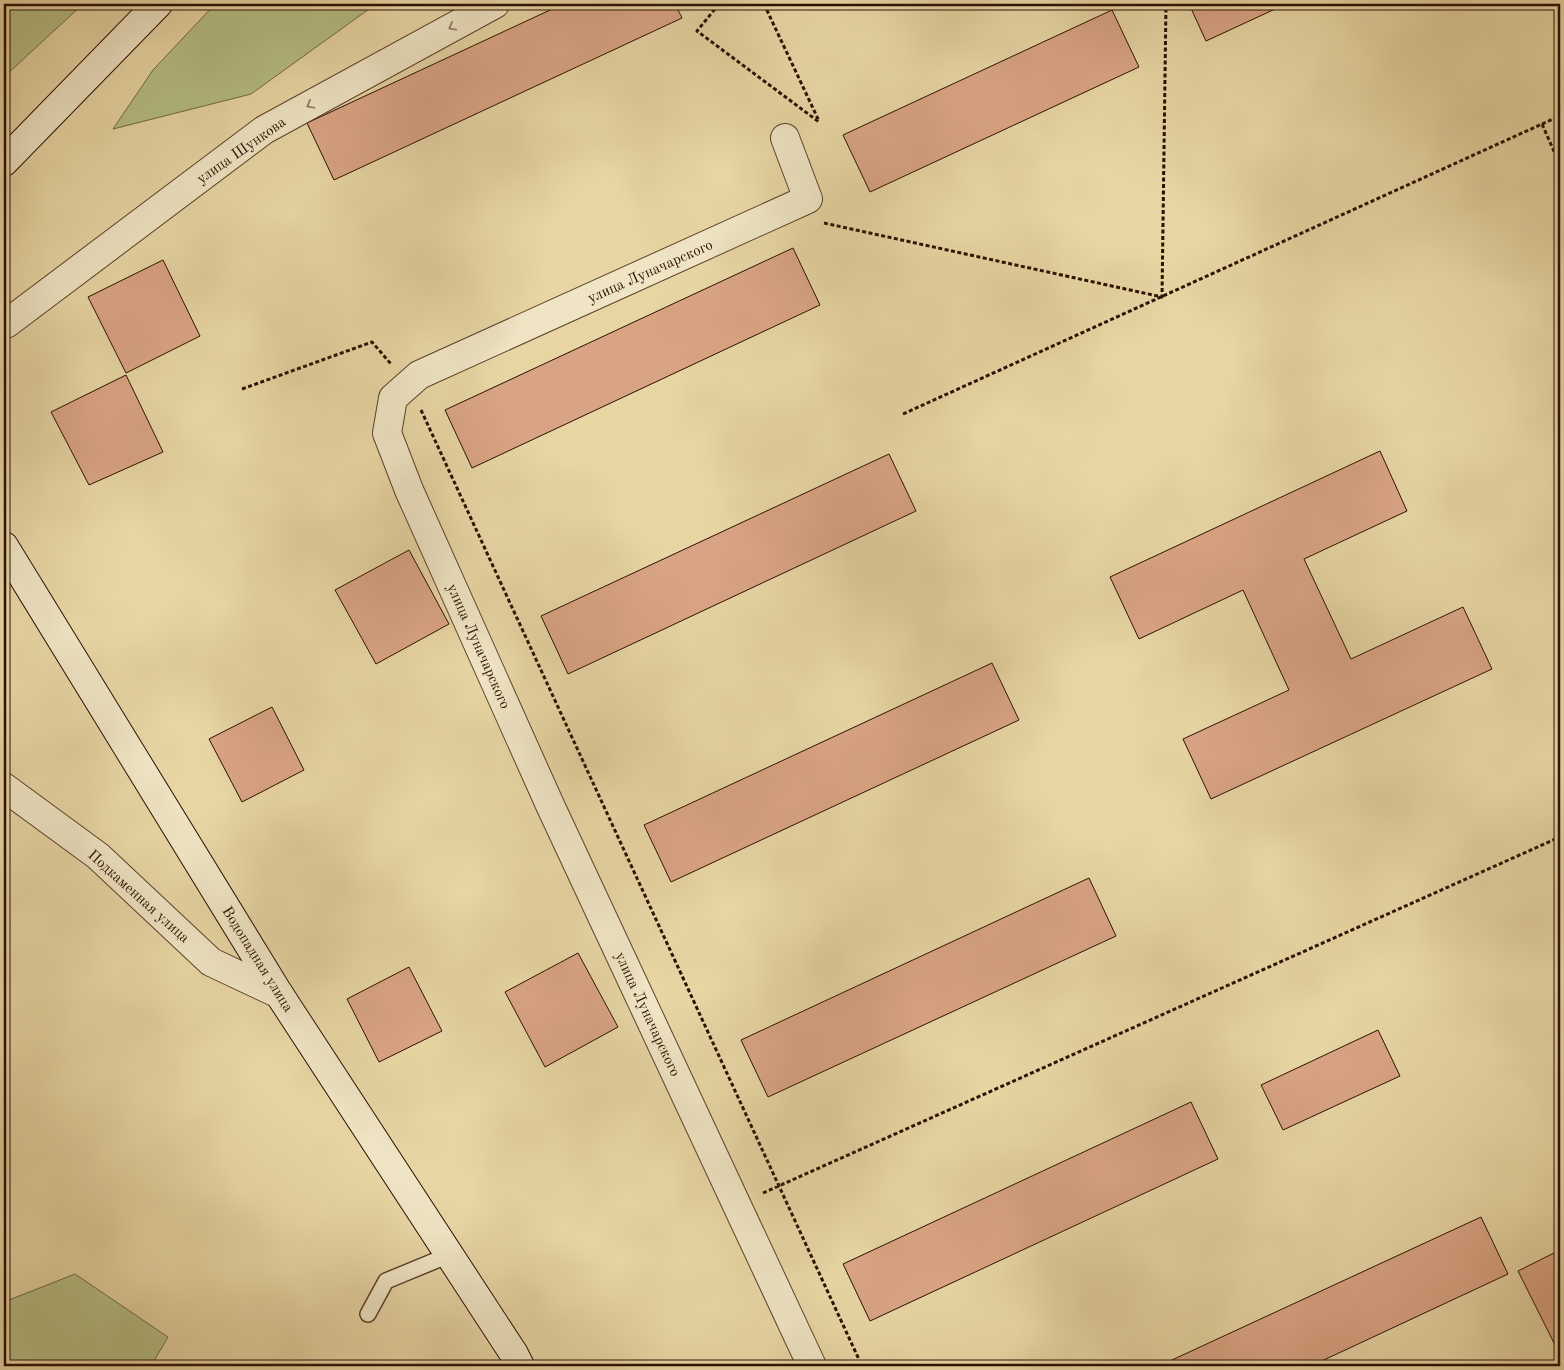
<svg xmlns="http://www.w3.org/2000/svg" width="1564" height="1370" font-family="'Old Standard TT',serif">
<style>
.green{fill:#b6bd85;stroke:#716644}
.building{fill:#d9a484;stroke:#2c1002}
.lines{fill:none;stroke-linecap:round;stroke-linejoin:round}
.lane-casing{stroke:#5b412a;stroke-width:18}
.street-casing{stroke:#5b412a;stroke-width:30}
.secondary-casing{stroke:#2c1002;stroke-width:30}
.path{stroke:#2c1002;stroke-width:3;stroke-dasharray:4 2.5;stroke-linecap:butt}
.lane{stroke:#efe4c4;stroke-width:15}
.street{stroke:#efe4c4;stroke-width:28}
.secondary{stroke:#efe4c4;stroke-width:28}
.oneway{stroke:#97856d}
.labels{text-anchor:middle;stroke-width:4.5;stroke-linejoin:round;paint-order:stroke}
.street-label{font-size:15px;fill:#2c1002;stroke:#efe4c4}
</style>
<rect width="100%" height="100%" fill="#e7d5a4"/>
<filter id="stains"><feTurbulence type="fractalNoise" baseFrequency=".004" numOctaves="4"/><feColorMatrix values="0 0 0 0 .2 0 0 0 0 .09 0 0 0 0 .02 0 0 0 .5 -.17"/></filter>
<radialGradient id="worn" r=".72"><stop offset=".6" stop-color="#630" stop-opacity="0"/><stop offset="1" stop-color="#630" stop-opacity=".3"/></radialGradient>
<!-- green -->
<path class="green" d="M4,4H83L4,77Z
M215,4H376L251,94L113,129L153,70Z
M75,1274L168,1337L151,1366H4V1302Z"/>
<!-- building -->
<path class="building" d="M563,4H675L682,18L334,180L307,123Z
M1189,4H1286L1206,41Z
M1112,10L1139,67L870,192L843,135Z
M793,248L820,305L472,468L445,410Z
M163,260L200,336L126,373L88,297Z
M126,375L163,452L89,485L51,412Z
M1380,451L1407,511L1304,559L1351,659L1463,607L1492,669L1211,799L1183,739L1289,690L1243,590L1139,639L1110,577Z
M889,454L916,511L568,674L541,616Z
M409,550L449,624L376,664L335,590Z
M992,663L1019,720L671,882L644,825Z
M272,707L304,770L242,802L209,739Z
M1089,878L1116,936L768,1097L741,1040Z
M1560,919V934L1555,922Z
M578,953L618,1027L545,1067L505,992Z
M409,967L442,1031L379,1062L347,999Z
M1378,1030L1400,1076L1283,1130L1261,1085Z
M1191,1102L1218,1159L870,1321L843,1264Z
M1481,1217L1508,1274L1311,1366H1159Z
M1560,1250V1355L1518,1271Z"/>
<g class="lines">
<!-- lane casing -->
<g class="lane-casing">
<path id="lane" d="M368,1314L386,1281L449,1255"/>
</g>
<!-- street casing -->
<g class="street-casing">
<path id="street" d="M785,138L808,199L419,375L393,398L387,433L409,490L550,805L812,1366
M4,324H6L264,130L495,4
M4,787L98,856L211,962L279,994"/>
</g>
<!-- secondary casing -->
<g class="secondary-casing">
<path id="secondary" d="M4,162L158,4
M4,546L279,994L514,1354L520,1366"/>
</g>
<!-- path -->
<path class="path" d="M719,4L697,31L819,122
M764,4L819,121
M1542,124L1560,116
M824,223L1162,297L1166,4
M242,389L372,342L391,364
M421,410L862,1366
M903,414L1542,124L1560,165
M763,1193L1560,837"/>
<!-- lane -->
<use href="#lane" class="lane"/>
<!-- street -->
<use href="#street" class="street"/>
<!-- secondary -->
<use href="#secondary" class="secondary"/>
</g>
<!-- one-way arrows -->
<defs><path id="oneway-chevron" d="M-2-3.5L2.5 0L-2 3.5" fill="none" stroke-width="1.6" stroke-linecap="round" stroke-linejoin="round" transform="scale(1.25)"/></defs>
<g class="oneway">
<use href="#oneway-chevron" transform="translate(452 27) rotate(151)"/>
<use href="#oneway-chevron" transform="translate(310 105) rotate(151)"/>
</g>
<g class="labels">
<!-- street labels -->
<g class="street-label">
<text transform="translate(241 150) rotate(-35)" y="5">улица Шункова</text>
<text transform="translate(650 271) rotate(-24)" y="5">улица Луначарского</text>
<text transform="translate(479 646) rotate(66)" y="5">улица Луначарского</text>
<text transform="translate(139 896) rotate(42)" y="5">Подкаменная улица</text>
<text transform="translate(258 959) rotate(58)" y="5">Водопадная улица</text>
<text transform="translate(648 1014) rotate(65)" y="5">улица Луначарского</text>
</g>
</g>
<!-- margin -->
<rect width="1564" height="1370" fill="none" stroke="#e7d5a4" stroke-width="20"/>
<rect x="5" y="5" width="1554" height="1360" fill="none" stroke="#2c1002" stroke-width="2.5"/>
<rect x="10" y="10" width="1544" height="1350" fill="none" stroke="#2c1002"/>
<rect width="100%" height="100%" filter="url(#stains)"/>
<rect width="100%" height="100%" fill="url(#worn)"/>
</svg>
